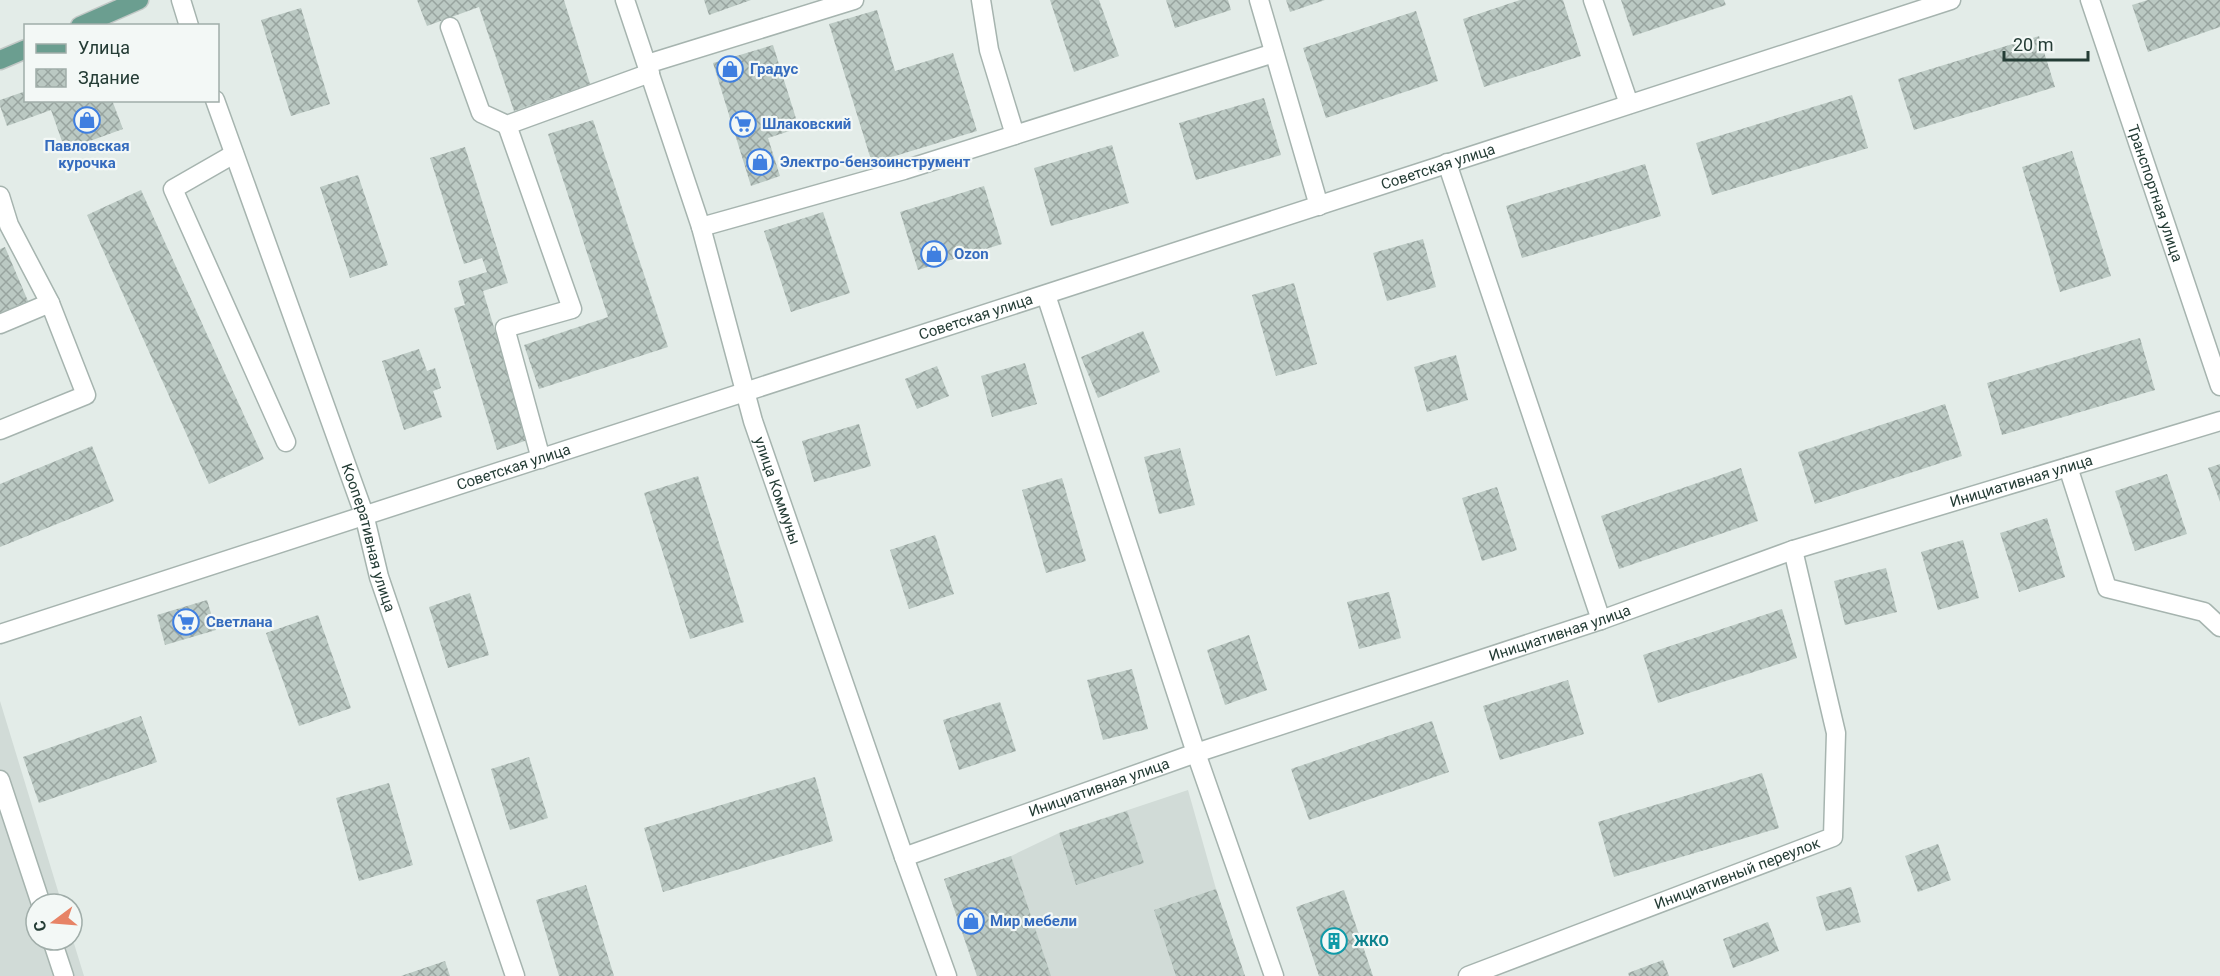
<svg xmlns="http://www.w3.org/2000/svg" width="2220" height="976" font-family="Roboto,sans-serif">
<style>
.built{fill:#d1dbd7}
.building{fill:url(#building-cross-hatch)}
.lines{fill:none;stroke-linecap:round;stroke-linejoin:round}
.minor-casing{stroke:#a6b4af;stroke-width:21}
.major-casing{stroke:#c2c8c6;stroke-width:21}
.minor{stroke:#fff;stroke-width:18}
.major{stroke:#6b9e90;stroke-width:18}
.labels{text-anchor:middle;stroke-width:4.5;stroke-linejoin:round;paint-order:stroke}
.shop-label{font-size:15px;font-weight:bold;fill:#366cbe;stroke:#f3f8f6;text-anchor:start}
.street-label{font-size:15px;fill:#243c35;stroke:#f3f8f6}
.culture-label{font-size:15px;font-weight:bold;fill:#0d838f;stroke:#f3f8f6;text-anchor:start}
</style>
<defs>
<pattern id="building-cross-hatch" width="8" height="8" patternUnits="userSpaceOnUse" patternTransform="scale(1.5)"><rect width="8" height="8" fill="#bbc9c3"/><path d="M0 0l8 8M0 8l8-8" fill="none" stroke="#98a49f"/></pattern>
</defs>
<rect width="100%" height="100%" fill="#e3ece8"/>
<!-- built -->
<path class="built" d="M0,701L62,904H36V940H72V937L84,976H0Z
M1188,790L1216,889L1245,976H977L944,879L1011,856L1059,833Z"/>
<!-- building -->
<path class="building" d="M417,0H564L590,84L514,111L479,7L427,26Z
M704,0H751L709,15Z
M1050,0H1099L1119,56L1074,72Z
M1166,0H1228L1231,10L1175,28Z
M1286,0H1325L1290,12Z
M1520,0H1563L1581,56L1484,87L1463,19Z
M1621,0H1724L1726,5L1633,36Z
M2148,0H2220V27L2148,52L2132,5Z
M301,8L330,104L291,116L261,20Z
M877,10L895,71L953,53L977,131L872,163L829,24Z
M1416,11L1438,81L1326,118L1303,48Z
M2039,36L2055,87L1914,130L1898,79Z
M773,45L799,128L768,138L780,176L751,186L713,63Z
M26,91V100H112L123,129L65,150L51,110L7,126L0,106V100Z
M1852,95L1868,148L1712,195L1696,143Z
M1264,98L1281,155L1196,180L1179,123Z
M593,120L668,347L539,389L524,345L608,317L548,134Z
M1112,145L1129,203L1051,226L1034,168Z
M465,147L508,283L483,291L528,440L497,450L454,308L465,305L458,281L487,272L482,258L464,264L430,158Z
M2072,151L2111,276L2060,292L2022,167Z
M1645,164L1661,216L1522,258L1506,206Z
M358,175L388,265L350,278L320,187Z
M984,186L1002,244L918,270L900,212Z
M141,190L264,459L209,484L87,215Z
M823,212L850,293L791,312L764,231Z
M1423,239L1436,287L1387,301L1373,253Z
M5,247L28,301L0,313V249Z
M1294,283L1317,364L1276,376L1252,295Z
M1143,331L1160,372L1098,398L1081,357Z
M2140,338L2155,390L2002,435L1987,383Z
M419,349L427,371L435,368L441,388L433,391L442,417L404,430L382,361Z
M1456,355L1468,400L1427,412L1414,367Z
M1025,363L1037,404L992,417L981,376Z
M937,366L949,396L917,409L905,379Z
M1945,404L1962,456L1815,504L1798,452Z
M859,424L871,466L814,482L802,441Z
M92,446L114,501L0,547V484Z
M1180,448L1195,505L1159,514L1144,457Z
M2220,464V502L2208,468Z
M1741,468L1758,521L1619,569L1601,516Z
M2167,474L2187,534L2135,551L2115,491Z
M698,476L744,622L690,639L644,493Z
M1062,478L1086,561L1046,573L1022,490Z
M1497,487L1517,550L1482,561L1462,498Z
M2047,518L2065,577L2019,592L2000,533Z
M935,535L954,594L909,609L890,550Z
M1963,540L1979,598L1938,610L1921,552Z
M1886,568L1897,612L1845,625L1834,581Z
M1389,592L1401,638L1359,649L1347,602Z
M470,593L489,655L448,668L429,607Z
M207,600L216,630L165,645L157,615Z
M1782,609L1797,658L1658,703L1643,655Z
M318,615L351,708L299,726L266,633Z
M1249,635L1267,690L1225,705L1207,650Z
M1132,669L1148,729L1103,740L1087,680Z
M1568,680L1584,734L1500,760L1483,706Z
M1000,702L1016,751L959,770L943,720Z
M141,716L157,762L39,803L23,757Z
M1432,721L1449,772L1309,820L1291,769Z
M529,757L548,818L510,830L491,769Z
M1762,773L1779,828L1614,877L1598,822Z
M815,777L833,841L663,892L644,828Z
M389,783L413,865L359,881L336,798Z
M1127,811L1144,863L1076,885L1059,833Z
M1938,844L1951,880L1918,892L1905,856Z
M1011,856L1051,976H977L944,879Z
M586,885L614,976H559L536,900Z
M1851,887L1861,922L1826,931L1816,897Z
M1216,889L1245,976H1176L1154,910Z
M1344,890L1373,976H1319L1296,907Z
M1768,922L1779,951L1733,968L1723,939Z
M1663,960L1669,976H1629L1628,973Z
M445,961L450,976H401Z"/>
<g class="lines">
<!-- minor casing -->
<g class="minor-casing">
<g id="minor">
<path d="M181,0L189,26"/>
<path id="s1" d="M625,0L701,227L753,421L904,857L947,976"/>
<path d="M981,0L989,50L1015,135"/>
<path d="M1259,0L1319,206"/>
<path d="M1593,0L1629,104"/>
<path id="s2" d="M2090,0L2220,386"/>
<path d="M450,27L481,113L507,125L650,73"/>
<path d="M647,64L854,0"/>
<path id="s3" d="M215,100L364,514L379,577L515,976"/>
<path d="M507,125L572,309L505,328L541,459"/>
<path d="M234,154L173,189L286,442"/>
<path d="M1447,163L1601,620"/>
<path d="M0,196L9,225L50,303L86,395L0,430"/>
<path d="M701,227L904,170L1274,53"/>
<path d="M1046,295L1196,753L1274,976"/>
<path d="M0,324L50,303"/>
<path d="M2068,467L2107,588L2204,612L2220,627"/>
<path id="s4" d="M0,634L1951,0"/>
<path d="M0,780L41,904"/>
<path id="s5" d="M904,857L1196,753L1601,620L1793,550L2220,421"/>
<path d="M52,940L64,976"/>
<path id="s6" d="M1468,976L1833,837L1836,733L1793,550"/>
</g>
</g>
<!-- major casing -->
<g class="major-casing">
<path id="major" d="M80,26L139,0
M0,60L26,49"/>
</g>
<!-- minor -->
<use href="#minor" class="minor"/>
<!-- major -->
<use href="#major" class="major"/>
</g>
<!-- icons -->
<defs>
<g id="shop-ring" transform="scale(1.35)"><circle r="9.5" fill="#f3f8f6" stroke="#3f7fe0" stroke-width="1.5"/><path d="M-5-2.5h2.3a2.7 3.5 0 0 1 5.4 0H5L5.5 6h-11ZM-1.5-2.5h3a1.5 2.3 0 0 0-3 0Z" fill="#3f7fe0"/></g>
<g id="supermarket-ring" transform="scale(1.35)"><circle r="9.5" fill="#f3f8f6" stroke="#3f7fe0" stroke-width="1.5"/><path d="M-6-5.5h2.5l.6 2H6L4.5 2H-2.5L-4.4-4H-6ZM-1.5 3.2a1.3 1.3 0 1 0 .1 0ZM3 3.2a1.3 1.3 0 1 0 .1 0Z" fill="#3f7fe0"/></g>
<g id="building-ring" transform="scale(1.35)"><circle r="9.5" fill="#f3f8f6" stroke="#0f9aa8" stroke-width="1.5"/><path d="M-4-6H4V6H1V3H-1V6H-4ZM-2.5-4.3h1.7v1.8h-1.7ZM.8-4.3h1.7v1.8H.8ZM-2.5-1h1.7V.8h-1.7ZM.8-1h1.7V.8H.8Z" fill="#0f9aa8"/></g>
</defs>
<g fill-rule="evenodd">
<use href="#shop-ring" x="730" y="69"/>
<use href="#shop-ring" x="87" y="120"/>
<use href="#supermarket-ring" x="743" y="124"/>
<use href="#shop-ring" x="760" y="162"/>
<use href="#shop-ring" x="934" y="254"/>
<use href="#supermarket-ring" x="186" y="622"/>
<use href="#shop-ring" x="971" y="921"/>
<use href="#building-ring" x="1334" y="941"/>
</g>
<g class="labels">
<!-- shop labels -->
<g class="shop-label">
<text x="750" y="74">Градус</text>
<text x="762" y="129">Шлаковский</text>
<text x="87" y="151" text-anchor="middle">Павловская<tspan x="87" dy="17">курочка</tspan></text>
<text x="780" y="167">Электро-бензоинструмент</text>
<text x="954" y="259">Ozon</text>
<text x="206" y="627">Светлана</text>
<text x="990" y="926">Мир мебели</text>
</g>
<!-- street labels -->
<g class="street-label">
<text dy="5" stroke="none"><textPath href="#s4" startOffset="1512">Советская улица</textPath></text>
<text dy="5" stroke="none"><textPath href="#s2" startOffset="204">Транспортная улица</textPath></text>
<text dy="5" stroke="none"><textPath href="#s4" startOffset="1026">Советская улица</textPath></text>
<text dy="5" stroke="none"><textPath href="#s4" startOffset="540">Советская улица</textPath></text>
<text dy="5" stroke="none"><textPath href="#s5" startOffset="1179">Инициативная улица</textPath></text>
<text dy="5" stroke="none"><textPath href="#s1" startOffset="514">улица Коммуны</textPath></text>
<text dy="5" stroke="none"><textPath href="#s3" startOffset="464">Кооперативная улица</textPath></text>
<text dy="5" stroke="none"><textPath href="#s5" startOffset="693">Инициативная улица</textPath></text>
<text dy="5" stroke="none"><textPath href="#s5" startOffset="207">Инициативная улица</textPath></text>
<text dy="5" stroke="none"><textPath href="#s6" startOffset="288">Инициативный переулок</textPath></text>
</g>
<!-- culture labels -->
<g class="culture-label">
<text x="1354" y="946">ЖКО</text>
</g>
</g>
<!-- legend -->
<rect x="24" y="24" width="195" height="78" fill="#f3f8f6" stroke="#a0ada9" stroke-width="1.5"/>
<rect x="36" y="44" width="30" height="9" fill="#6b9e90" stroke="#a0ada9" stroke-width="1.5"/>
<text x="78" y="54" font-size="18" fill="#243c35">Улица</text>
<rect x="36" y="69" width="30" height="18" fill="url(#building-cross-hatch)" stroke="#a0ada9" stroke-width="1.5"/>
<text x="78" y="84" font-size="18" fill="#243c35">Здание</text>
<!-- north arrow -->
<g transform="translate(54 922) rotate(254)"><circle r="28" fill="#f3f8f6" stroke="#a0ada9" stroke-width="1.5"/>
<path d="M0-4.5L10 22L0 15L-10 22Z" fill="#e78366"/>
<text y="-9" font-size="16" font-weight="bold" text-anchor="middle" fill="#243c35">С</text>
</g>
<!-- scale -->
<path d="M2004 51v9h84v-9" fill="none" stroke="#243c35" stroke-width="3"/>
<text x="2013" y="51" font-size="18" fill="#243c35" stroke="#f3f8f6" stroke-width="4.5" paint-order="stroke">20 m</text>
</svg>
